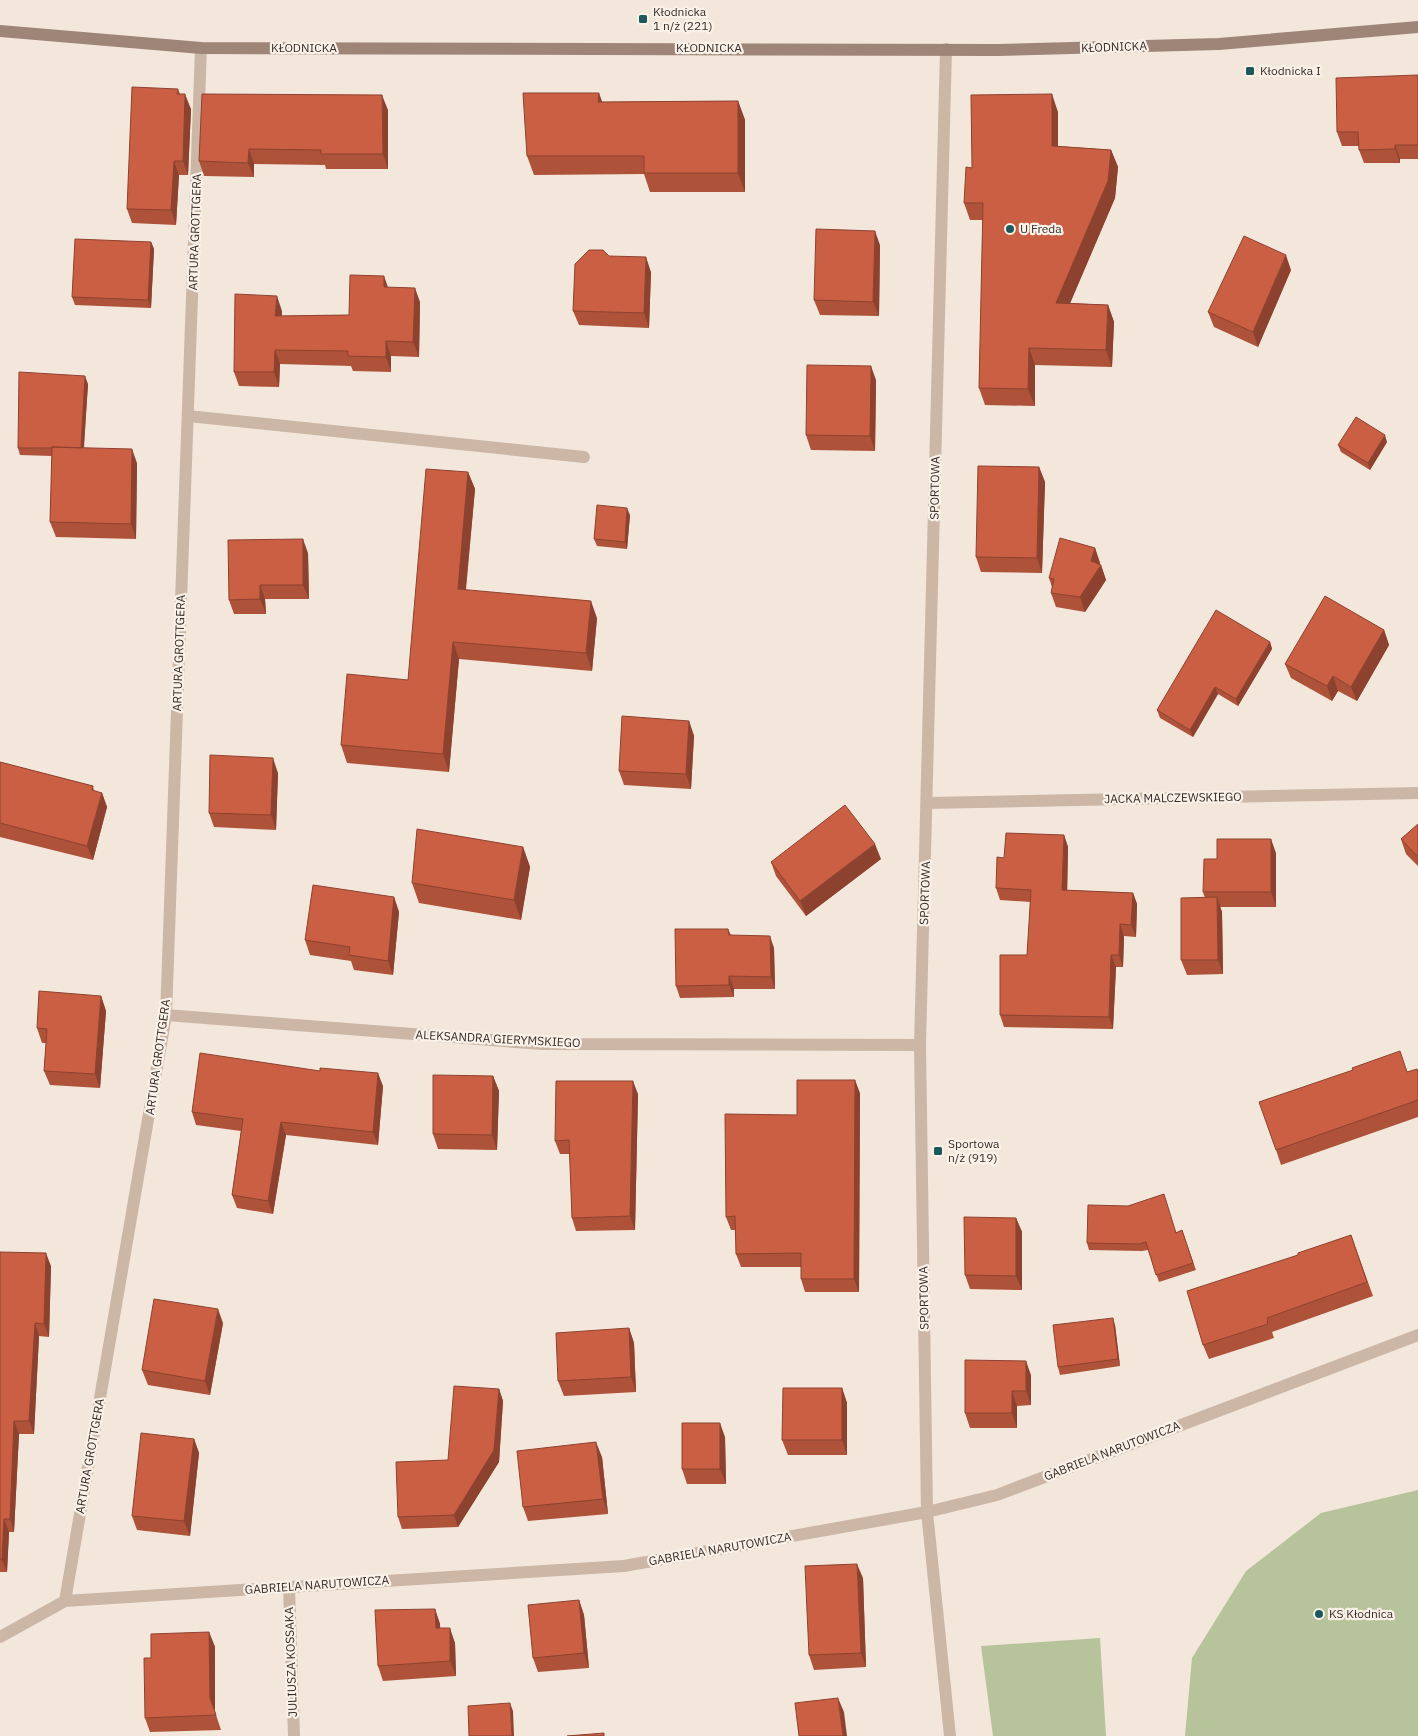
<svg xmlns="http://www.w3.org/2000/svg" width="1418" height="1736" font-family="'IBM Plex Sans',sans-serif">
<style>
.green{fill:#b7c39b}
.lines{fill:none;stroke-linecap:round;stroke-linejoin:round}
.minor{stroke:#ccb7a7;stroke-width:12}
.secondary{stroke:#9f8578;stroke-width:12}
.wall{fill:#ae523a}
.shaded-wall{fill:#8d422f}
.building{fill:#ca5f43;stroke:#8d422f}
.poi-dot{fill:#1c595b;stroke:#faf2e9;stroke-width:2}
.labels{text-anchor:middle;stroke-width:4.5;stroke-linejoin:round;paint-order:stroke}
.poi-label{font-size:12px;fill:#382c28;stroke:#faf2e9;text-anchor:start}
.street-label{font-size:12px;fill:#382c28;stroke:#faf2e9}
</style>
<rect width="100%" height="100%" fill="#f3e7dc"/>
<!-- green -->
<path class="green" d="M1418,1490V1736H1185L1192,1658L1246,1571L1321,1513Z
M1100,1638L1106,1736H993L981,1646Z"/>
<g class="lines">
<!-- minor -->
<path class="minor" d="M946,49L920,1045L927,1512L950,1736
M188,416L584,457
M927,803L1418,793
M166,1015L542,1044L920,1045
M289,1587L294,1736
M65,1601L166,1015L201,48
M0,1637L65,1601L624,1566L927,1512L997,1495L1418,1335"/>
<!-- secondary -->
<path class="secondary" d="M0,31L201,48L997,50L1219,44L1418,27"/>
</g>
<!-- wall -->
<path class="wall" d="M1418,76V159H1400V163H1364L1359,150V146H1342L1337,132Z
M178,89L180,94L191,109L188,175H179L176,225L132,223L127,209Z
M738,101L745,120V192H650L644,174L534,175L527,156L602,102Z
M388,110V169H326L325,165L254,164V177L204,176L199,161Z
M1058,112V146L1111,150L1118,167L1115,198L1070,303L1108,305L1114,322L1112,367L1035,365V406L985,405L979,388L983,220H970L964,203L972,168Z
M151,242L154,249L151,308L75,305L72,297Z
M880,245L879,316L820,315L814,300Z
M609,256L651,272L649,328L579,325L573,311Z
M1291,270L1258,347L1214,327L1208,312Z
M388,287L420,302L419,357L391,356V372L353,371L351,366L280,364L279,387L239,386L234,372L282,311V316L349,315Z
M876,380L875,451L811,450L806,435Z
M88,384L84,448L137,463L136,539L56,537L50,522L52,456L20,455L18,448Z
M1387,442L1370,470L1341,452L1338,445Z
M1039,467L1045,482L1042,573L981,572L976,557Z
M468,472L475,489L466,590L597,618L592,671L459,659L449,772L347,763L341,745L408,680Z
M630,515L627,549L597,546L594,539Z
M1095,548L1100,563V565H1101L1106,580L1085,612L1056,607L1051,593L1052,587L1049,578Z
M308,553L309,599H265L266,614H234L229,600Z
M1384,630L1389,645L1357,701L1338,691L1332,701L1291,678L1285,664Z
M1270,642L1272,649L1238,706L1218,694L1193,737L1160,718L1157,710Z
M689,721L694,736L691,789L624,785L619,771Z
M0,762L93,786L94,791L102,793L107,807L93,860L0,837Z
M278,773L276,830L214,827L209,813Z
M1418,824V866L1406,854L1401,839Z
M1064,835L1068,847L1067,890L1133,893L1137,904L1136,937L1124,936L1123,967H1116L1113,1029L1004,1027L1000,1015L1027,955L1031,902L1000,900L996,888L1004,858Z
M523,847L530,867L521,920L419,903L412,883Z
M1276,853V907H1220L1222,912L1223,974L1187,975L1181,960L1205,898L1203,892L1217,859Z
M881,859L806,916L776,876L771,862Z
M394,897L399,912L393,975L354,970L351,961L310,955L305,940Z
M728,929L731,935L774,948L775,989H734V997L680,998L676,986Z
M101,996L106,1011L100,1088L50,1085L44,1071L46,1043H42L37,1028Z
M1407,1072H1418V1117L1281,1165L1276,1150Z
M493,1076L499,1091L497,1150L438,1149L433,1134Z
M383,1086L378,1145L286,1135L273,1214L237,1208L232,1195L241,1131L196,1125L192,1112Z
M860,1093L859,1292H805L801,1279V1267H741L736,1254V1230H731L726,1217L797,1115Z
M638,1094L635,1230L576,1231L572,1218L570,1154H560L555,1141Z
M1016,1218L1022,1232V1290L970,1289L965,1275Z
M1182,1230L1196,1270L1159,1282L1148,1250L1142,1251L1089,1250L1087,1243L1177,1232Z
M1351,1235L1373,1296L1272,1332L1274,1338L1209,1359L1203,1345L1298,1255Z
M0,1252L51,1266L49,1337L39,1336L34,1434H19L14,1532H9L7,1572H0Z
M223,1323L210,1395L148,1385L142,1370Z
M1115,1325L1120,1366L1060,1375L1058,1367Z
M629,1328L634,1343L636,1392L564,1396L558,1381Z
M1031,1375V1405L1017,1406V1428H970L965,1413Z
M842,1388L847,1403V1455H788L782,1440Z
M499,1389L503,1401L499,1462L458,1527L402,1529L398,1517L448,1460Z
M725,1437L726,1484H687L682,1469Z
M194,1439L199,1453L190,1536L137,1530L132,1516Z
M602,1457L608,1514L528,1521L523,1507Z
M863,1578L866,1667L814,1670L809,1655Z
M579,1600L584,1615L589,1668L538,1672L533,1658Z
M435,1609L440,1624V1628L455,1643L456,1676L383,1681L378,1666Z
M209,1632L215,1647V1712L221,1730L150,1732L145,1718L151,1658Z"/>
<!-- shaded-wall -->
<path class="shaded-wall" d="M599,93L606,112L598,102Z
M185,94L191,109L188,175L183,161Z
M1052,94L1058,112V163L1052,146Z
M382,95L388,110V169L383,154Z
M738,101L745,120V192L738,173Z
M1395,145L1400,159V163L1395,149Z
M249,149L254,164V177L248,163Z
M1111,150L1118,167L1115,198L1063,320L1056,303Z
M174,161L179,175L176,225L171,210Z
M875,231L880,245L879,316L873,302Z
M151,242L154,249L151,308L148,300Z
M1286,255L1291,270L1258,347L1253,332Z
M646,257L651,272L649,328L644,313Z
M384,276L389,290L384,287Z
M415,288L420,302L419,357L413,342Z
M277,296L282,311L281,330L275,316Z
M1108,305L1114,322L1112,367L1106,350Z
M386,341L391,356V372L386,357Z
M1029,348L1035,365V406L1028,389Z
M275,350L280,364L279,387L274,372Z
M871,366L876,380L875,451L870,436Z
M85,376L88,384L83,456L80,449Z
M1385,435L1387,442L1370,470L1368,463Z
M132,449L137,463L136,539L131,524Z
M1039,467L1045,482L1042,573L1037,558Z
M468,472L475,489L464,606L458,589Z
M627,508L630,515L627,549L625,542Z
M303,539L308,553L309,599L303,585Z
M1095,548L1100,563L1099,569L1101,565L1106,580L1085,612L1080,597Z
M260,585L265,599L266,614L260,599Z
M591,601L597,618L592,671L586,653Z
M1384,630L1389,645L1357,701L1351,687Z
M453,642L459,659L449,772L443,754Z
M1270,642L1272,649L1238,706L1236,699Z
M1333,676L1338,691L1332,701L1327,686Z
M1215,687L1218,694L1193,737L1190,730Z
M689,721L694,736L691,789L686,774Z
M273,758L278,773L276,830L271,815Z
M102,793L107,807L93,860L87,846Z
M1064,835L1068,847L1067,902L1062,890Z
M1271,839L1276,853V907L1271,892Z
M875,844L881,859L806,916L800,901Z
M523,847L530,867L521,920L514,900Z
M1133,893L1137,904L1136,937L1131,925Z
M394,897L399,912L393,975L388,961Z
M1217,897L1222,912L1223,974L1218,960Z
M1120,924L1124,936L1123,967L1119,955Z
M770,936L774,948L775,989L771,977Z
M1111,955L1116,967L1113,1029L1109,1017Z
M729,976L734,989V997L729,985Z
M101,996L106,1011L100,1088L95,1074Z
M378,1073L383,1086L378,1145L373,1132Z
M493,1076L499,1091L497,1150L492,1135Z
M855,1080L860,1093L859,1292L854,1279Z
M633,1081L638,1094L635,1230L630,1216Z
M281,1122L286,1135L273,1214L268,1201Z
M1016,1218L1022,1232V1290L1016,1276Z
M46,1253L51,1266L49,1337L44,1324Z
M218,1309L223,1323L210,1395L205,1381Z
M1113,1318L1115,1325L1120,1366L1118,1359Z
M35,1323L39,1336L34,1434L29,1421Z
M629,1328L634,1343L636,1392L631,1377Z
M1026,1361L1031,1375V1405L1026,1391Z
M842,1388L847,1403V1455L842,1440Z
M499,1389L503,1401L499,1462L458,1527L454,1515Z
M1012,1391L1017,1406V1428L1012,1413Z
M14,1421L19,1434L14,1532L10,1519Z
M720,1423L725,1437L726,1484L720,1469Z
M194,1439L199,1453L190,1536L184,1521Z
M596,1442L602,1457L608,1514L603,1499Z
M4,1519L9,1532L7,1572L2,1560Z
M857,1564L863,1578L866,1667L861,1653Z
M579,1600L584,1615L589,1668L584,1653Z
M435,1609L440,1624L441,1643L436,1628Z
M450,1628L455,1643L456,1676L450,1661Z
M209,1632L215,1647V1712L221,1730L210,1698Z
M838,1698L844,1712L847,1736H843Z
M510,1703L513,1711L514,1736H512Z"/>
<!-- building -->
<path class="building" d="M1418,75V145H1395V149L1359,150L1358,132H1337L1336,78Z
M132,87L178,89L177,94H185L183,161H174L171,210L127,209Z
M523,93H599L598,102L738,101V173H644V156H527Z
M202,94L382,95L383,154H321V150L249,149L248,163L199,161Z
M1052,94V146L1111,150L1108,181L1056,303L1108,305L1106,350L1029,348L1028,389L979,388L983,203H964L966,167L972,168L971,95Z
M816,229L875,231L873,302L814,300Z
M1244,236L1286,255L1253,332L1208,312Z
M75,239L151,242L148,300L72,297Z
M589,250H603L609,256L646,257L644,313L573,311L575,264Z
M350,275L384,276V287L415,288L413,342L386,341V357L348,356V351L275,350L274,372H234L235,294L277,296L275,316L349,315Z
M807,365L871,366L870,436L806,435Z
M19,372L85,376L81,448L52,447V448H18Z
M1356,417L1385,435L1368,463L1338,445Z
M52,447L132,449L131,524L50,522Z
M978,466L1039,467L1037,558L976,557Z
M426,469L468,472L458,589L591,601L586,653L453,642L443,754L341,745L347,674L408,680Z
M597,505L627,508L625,542L594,539Z
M1060,538L1095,548L1091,561L1101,565L1080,597L1051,593L1054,579L1049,578Z
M303,539V585H260V599L229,600L228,540Z
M1325,596L1384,630L1351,687L1333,676L1327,686L1285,664Z
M1216,610L1270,642L1236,699L1215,687L1190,730L1157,710Z
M622,716L689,721L686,774L619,771Z
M210,755L273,758L271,815L209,813Z
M0,762L93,786L92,790L102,793L87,846L0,823Z
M845,805L875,844L800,901L771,862Z
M1418,824V857L1401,839Z
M417,829L523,847L514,900L412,883Z
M1006,833L1064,835L1062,890L1133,893L1131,925L1120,924L1119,955H1111L1109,1017L1000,1015V955H1027L1031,890L996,888L997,857L1004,858Z
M1217,839H1271V892H1203L1204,859H1217Z
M313,885L394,897L388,961L349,955L350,947L305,940Z
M1217,897L1218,960H1181V898Z
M675,929H728L729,935L770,936L771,977L729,976V985L676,986Z
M39,991L101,996L95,1074L44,1071L47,1029L37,1028Z
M1400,1051L1407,1072L1417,1069L1418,1072V1100L1276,1150L1259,1102L1353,1070L1352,1068Z
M200,1053L320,1071V1068L378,1073L373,1132L281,1122L268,1201L232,1195L243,1119L192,1112Z
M433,1075L493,1076L492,1135L433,1134Z
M797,1080H855L854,1279H801V1253L736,1254L735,1216L726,1217L725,1114L797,1115Z
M556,1081H633L630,1216L572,1218L569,1140L555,1141Z
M1164,1194L1176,1233L1182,1230L1193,1263L1156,1275L1146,1242L1139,1244L1087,1243L1088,1205L1128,1206Z
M964,1217L1016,1218V1276L965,1275Z
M1351,1235L1367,1282L1267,1318L1268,1324L1203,1345L1187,1291L1298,1255V1253Z
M0,1252L46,1253L44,1324L35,1323L29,1421H14L10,1519H4L2,1560L0,1559Z
M154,1299L218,1309L205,1381L142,1370Z
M1113,1318L1118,1359L1058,1367L1053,1325Z
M629,1328L631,1377L558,1381L556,1333Z
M965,1360L1026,1361V1391H1012V1413H965Z
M454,1386L499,1389L494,1450L454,1515L398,1517L396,1462L448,1460Z
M783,1388H842V1440H782Z
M682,1423H720V1469H682Z
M141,1433L194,1439L184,1521L132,1516Z
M596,1442L603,1499L523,1507L517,1451Z
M857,1564L861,1653L809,1655L805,1566Z
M579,1600L584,1653L533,1658L528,1605Z
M435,1609L436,1628H450V1661L378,1666L375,1610Z
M209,1632L210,1698L216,1715L145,1718L144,1658H151V1634Z
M838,1698L843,1736H799L795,1703Z
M510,1703L512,1736H469L468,1706Z
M604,1733V1736H567Z"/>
<!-- markers -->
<g class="poi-dot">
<rect x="638" y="14" width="10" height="10" rx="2.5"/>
<rect x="1245" y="66" width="10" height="10" rx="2.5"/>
<circle cx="1010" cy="229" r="5"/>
<rect x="933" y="1146" width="10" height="10" rx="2.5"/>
<circle cx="1319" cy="1614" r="5"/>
</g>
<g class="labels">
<!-- poi labels -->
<g class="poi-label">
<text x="653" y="16">Kłodnicka<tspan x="653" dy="14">1 n/ż (221)</tspan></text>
<text x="1260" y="75">Kłodnicka I</text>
<text x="1020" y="233">U Freda</text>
<text x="948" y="1148">Sportowa<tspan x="948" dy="14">n/ż (919)</tspan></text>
<text x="1329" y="1618">KS Kłodnica</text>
</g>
<!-- street labels -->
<g class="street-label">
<text transform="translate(1114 47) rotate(-2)" y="4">KŁODNICKA</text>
<text x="304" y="52">KŁODNICKA</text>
<text x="709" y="52">KŁODNICKA</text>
<text transform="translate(195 232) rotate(-88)" y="4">ARTURA GROTTGERA</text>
<text transform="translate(935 488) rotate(-89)" y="4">SPORTOWA</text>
<text transform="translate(179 653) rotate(-88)" y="4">ARTURA GROTTGERA</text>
<text transform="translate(1173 798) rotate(-1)" y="4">JACKA MALCZEWSKIEGO</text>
<text transform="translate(925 893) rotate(-88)" y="4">SPORTOWA</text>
<text transform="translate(498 1039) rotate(3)" y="4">ALEKSANDRA GIERYMSKIEGO</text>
<text transform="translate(158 1057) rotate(-82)" y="4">ARTURA GROTTGERA</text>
<text transform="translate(924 1298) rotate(-91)" y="4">SPORTOWA</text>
<text transform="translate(1112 1451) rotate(-21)" y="4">GABRIELA NARUTOWICZA</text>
<text transform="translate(90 1456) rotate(-80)" y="4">ARTURA GROTTGERA</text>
<text transform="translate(720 1549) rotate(-10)" y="4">GABRIELA NARUTOWICZA</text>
<text transform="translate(317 1585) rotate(-4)" y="4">GABRIELA NARUTOWICZA</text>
<text transform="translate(291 1662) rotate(-92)" y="4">JULIUSZA KOSSAKA</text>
</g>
</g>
</svg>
